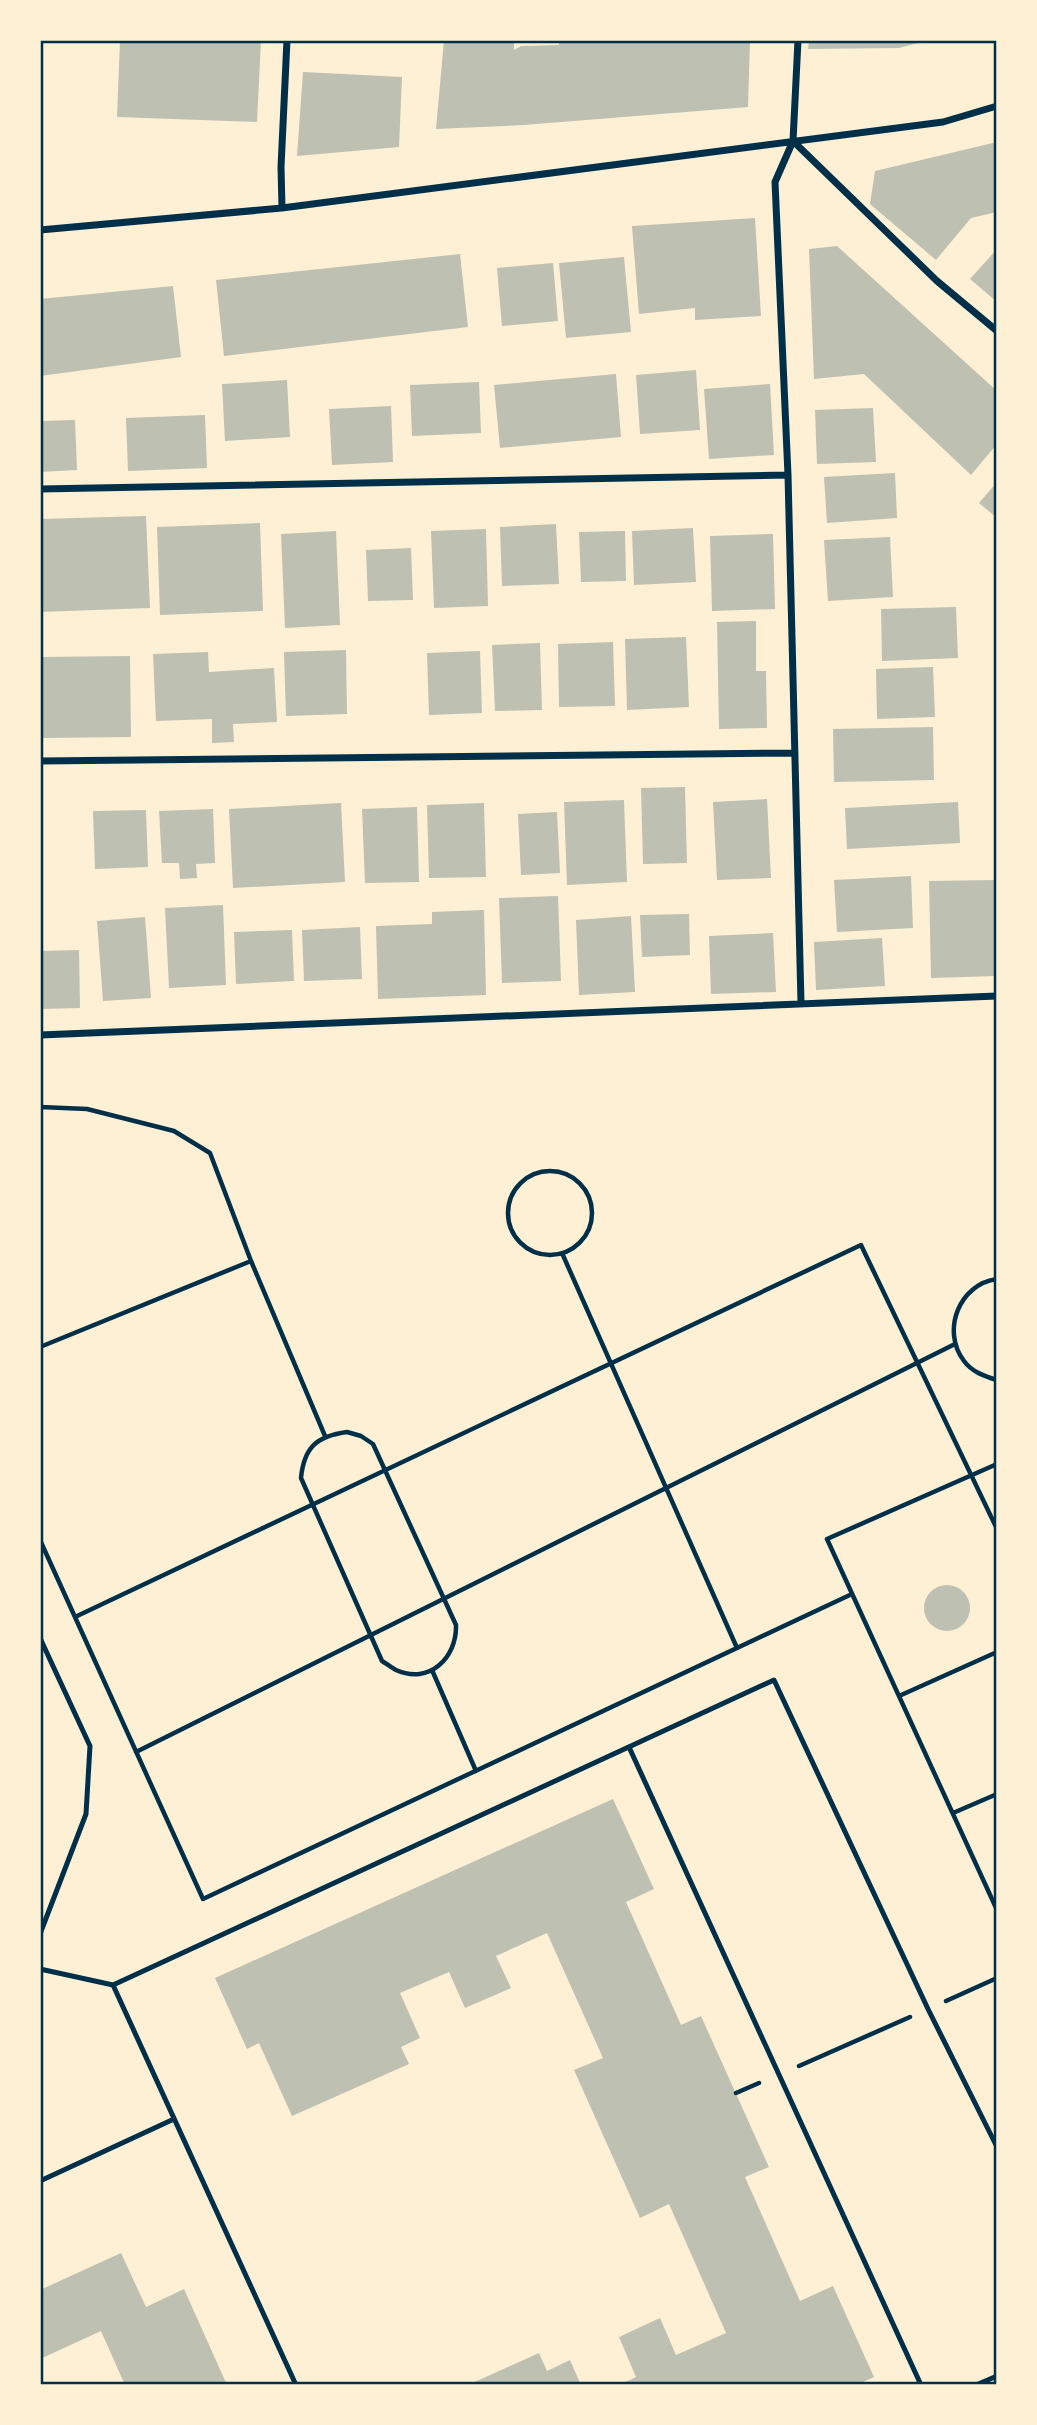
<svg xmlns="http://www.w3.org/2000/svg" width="1037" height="2425" font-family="'Nunito Sans',sans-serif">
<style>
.building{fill:#bec0b2}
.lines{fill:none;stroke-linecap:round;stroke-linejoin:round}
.path{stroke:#003049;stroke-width:4.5}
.service{stroke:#003049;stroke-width:5}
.minor{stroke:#003049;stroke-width:7}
.neatline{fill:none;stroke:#003049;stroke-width:2.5}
</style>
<rect width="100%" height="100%" fill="#fdf0d5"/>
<!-- building -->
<path class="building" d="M120,40H261L257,122L117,117Z
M444,40H514V50L521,46L559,45V40H647L668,43V40H750L748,107L524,125L436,129Z
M809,40H926V41L899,48L808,49Z
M303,72L402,77L399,147L297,156Z
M997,142V212L971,218L936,260L870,204L875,171Z
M755,218L761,316L695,320V308L639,314L632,226Z
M837,246L997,391V444L971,475L864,374L814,379L809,249Z
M997,249V302L970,279Z
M460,254L468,327L224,356L216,280Z
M624,257L631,332L566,338L559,263Z
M553,263L558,321L502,326L497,268Z
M173,286L181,357L40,376V299Z
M696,370L700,430L640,434L636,375Z
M616,374L621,437L500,448L494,385Z
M287,380L290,437L225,441L222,384Z
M479,382L481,433L412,436L410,385Z
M770,384L774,455L709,459L704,389Z
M391,406L393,462L332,465L329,409Z
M873,408L876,462L817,464L815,410Z
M205,415L207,468L128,471L126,418Z
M75,420L77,470L40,472V421Z
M895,473L897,518L827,523L824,477Z
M997,482V518L979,503Z
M146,516L150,608L40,612V519Z
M260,523L263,611L160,615L157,527Z
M556,524L559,584L502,586L500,527Z
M693,528L696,582L634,585L632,531Z
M486,529L488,606L434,608L431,531Z
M336,531L340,625L285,628L281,534Z
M625,531L626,581L581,582L579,532Z
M773,534L775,609L712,611L710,536Z
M890,537L893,597L828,601L824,540Z
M411,548L413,600L368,601L366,550Z
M956,607L958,658L882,661L881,609Z
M756,621V671H766L767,728L719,729L717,622Z
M686,637L689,707L627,710L625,639Z
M613,642L615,706L559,707L558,644Z
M540,643L542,710L495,711L492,645Z
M346,650L347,714L286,716L284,652Z
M480,651L482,713L429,715L427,653Z
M208,652L209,672L274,668L277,722L233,724L234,742L212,743V719L156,721L153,654Z
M130,656L131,737L40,738V657Z
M933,667L935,717L877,719L876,669Z
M933,727L934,780L834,782L833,729Z
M685,787L687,863L643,864L641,788Z
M767,799L771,878L717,880L713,802Z
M624,800L627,882L567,885L564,802Z
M958,802L960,843L847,849L845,808Z
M341,803L345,882L233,888L229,809Z
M484,803L486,877L429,878L427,805Z
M417,807L419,882L365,883L362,809Z
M213,809L215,863L196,864L197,878L180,879L179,863H162L159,811Z
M146,810L148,867L95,869L93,811Z
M557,812L560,873L521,875L518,814Z
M911,876L913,928L837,932L834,880Z
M997,880V976L931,978L929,881Z
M558,896L561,981L502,983L499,898Z
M223,905L226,985L169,988L165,908Z
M484,910L486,995L378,999L376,926L432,924V912Z
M689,914L690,955L642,957L640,915Z
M631,916L635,992L579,995L576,920Z
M145,917L151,998L103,1001L97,921Z
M360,927L362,979L304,981L302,930Z
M292,930L294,981L236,984L234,932Z
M773,933L776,992L711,994L709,936Z
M882,938L885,986L816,990L814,942Z
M79,950L80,1008L40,1009V951Z
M924 1608a23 23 0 1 1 46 0a23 23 0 1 1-46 0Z
M613,1799L654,1889L626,1902L681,2025L701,2016L769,2167L745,2177L800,2301L833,2286L874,2377L856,2385H619L636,2377L619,2337L660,2318L676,2355L726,2333L669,2204L640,2218L574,2070L603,2058L547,1933L496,1956L511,1988L465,2008L449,1972L400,1993L420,2038L401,2047L409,2064L292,2116L259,2043L247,2049L215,1978Z
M121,2253L146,2307L184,2289L227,2385H125L101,2331L40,2359V2290Z
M539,2353L547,2371L570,2360L581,2385H468Z"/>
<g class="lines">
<!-- path -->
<path class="path" d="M40,1107L87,1109L174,1131L210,1153L251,1261L325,1436
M508 1213a42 42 0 1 1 84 0a42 42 0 1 1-84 0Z
M562,1253L737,1648
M997,1279C959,1284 941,1331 964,1361C972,1372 984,1376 997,1380
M40,1347L251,1261
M347,1432L361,1436L373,1444L456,1625C457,1658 429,1685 396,1670C392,1668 387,1664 382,1661L301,1478C304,1447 317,1436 347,1432Z
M997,1464L827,1539L997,1910
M40,1540L203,1899L852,1594
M75,1617L861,1245L997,1529
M432,1670L476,1771
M899,1696L997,1652
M136,1752L955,1344
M953,1813L997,1794
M946,2001L997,1978
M799,2066L910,2017
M736,2093L759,2083"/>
<!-- service -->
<path class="service" d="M40,1638L90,1746L86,1814L40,1934
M629,1747L921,2385
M40,1969L113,1985L774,1680L928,2009L997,2147
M113,1985L296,2385
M40,2181L174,2119
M976,2385L997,2376"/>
<!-- minor -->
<path class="minor" d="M798,40L793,141L775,182L788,475L801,1003
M793,141L937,281L997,331
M282,208L281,167L287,40
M40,230L282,208L943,122L997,106
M40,489L788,475
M40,761L793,753
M40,1035L997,996"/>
</g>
<!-- border -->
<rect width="1037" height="2425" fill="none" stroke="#fdf0d5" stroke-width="84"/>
<rect x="42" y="42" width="953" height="2341" class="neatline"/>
</svg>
